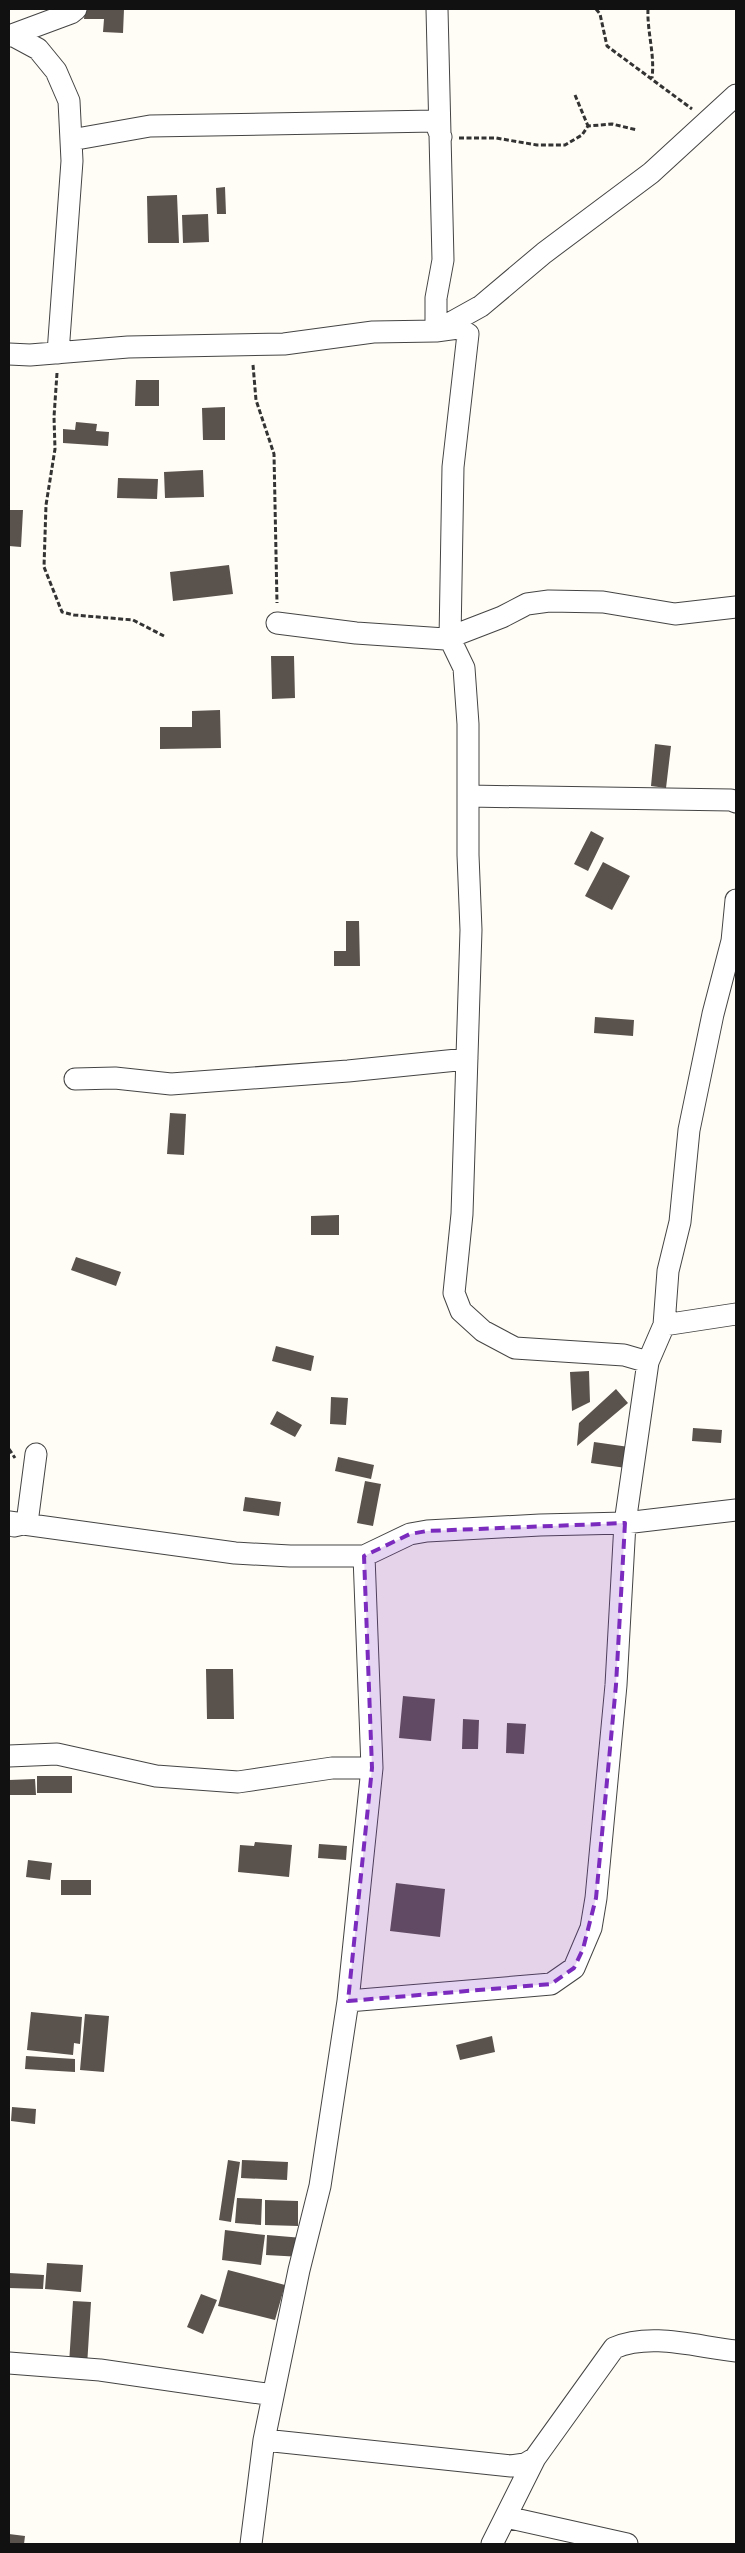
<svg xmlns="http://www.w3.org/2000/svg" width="745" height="2553" font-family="'IBM Plex Serif',serif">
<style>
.building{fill:#5a524d}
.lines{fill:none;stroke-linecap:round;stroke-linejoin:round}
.minor-casing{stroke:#444;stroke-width:23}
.path{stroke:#333;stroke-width:3;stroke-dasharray:5 2.5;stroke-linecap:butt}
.minor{stroke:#fff;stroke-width:21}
.marked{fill:#7b2cbf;fill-opacity:0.2;stroke:#7b2cbf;stroke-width:4;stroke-dasharray:10 6;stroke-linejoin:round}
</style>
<rect width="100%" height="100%" fill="#fffdf5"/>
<!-- building -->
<path class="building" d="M85,9H124L123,33L103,32L104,19H84Z
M225,187L226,214H217L216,188Z
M177,195L179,243H148L147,196Z
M208,214L209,242L183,243L182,215Z
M136,380H159V406H135Z
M225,407V440H203L202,408Z
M76,422L97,424L96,431L109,432L108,446L63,443V429L75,430Z
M203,470L204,497L165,498L164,472Z
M118,478L158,479L157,499L117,498Z
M9,510H23L21,547L9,546Z
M229,565L233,594L173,601L170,572Z
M271,656H294L295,698L272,699Z
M220,710L221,748L160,749V727H192V711Z
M655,744L671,746L666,788L651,786Z
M591,831L604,838L588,871L574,864Z
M603,862L630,876L612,910L585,896Z
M346,921H359L360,966H334V951H346Z
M595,1017L634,1020L633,1036L594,1033Z
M170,1113L186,1114L184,1155L167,1154Z
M339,1215V1235H311V1216Z
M76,1257L121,1272L116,1286L71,1270Z
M276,1346L314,1356L311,1371L272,1361Z
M589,1371L590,1402L572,1411L570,1372Z
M616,1389L628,1403L577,1446L579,1423Z
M331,1397L348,1398L346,1425L330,1424Z
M277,1411L302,1425L295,1437L270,1424Z
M693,1428L722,1430L721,1443L692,1441Z
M594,1442L629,1447L626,1468L591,1463Z
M338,1457L374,1465L371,1479L335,1471Z
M365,1481L381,1484L373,1526L357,1523Z
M245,1497L281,1502L279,1516L243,1511Z
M206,1669H233L234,1719H207Z
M403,1696L435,1699L431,1741L399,1738Z
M463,1719L479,1720L478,1749H462Z
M507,1723L526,1724L524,1754L506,1753Z
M37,1776H72V1793H37Z
M35,1779L36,1795H9V1780Z
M255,1842L292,1845L289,1877L238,1872L240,1845L254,1846Z
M319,1844L347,1846L346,1860L318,1858Z
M28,1860L52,1863L50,1880L26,1877Z
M61,1880H91V1895H61Z
M396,1883L445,1889L440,1937L390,1931Z
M31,2012L82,2017L80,2044L74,2043L73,2055L27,2050Z
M85,2014L109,2016L104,2072L80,2070Z
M492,2036L495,2052L460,2060L456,2045Z
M26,2056L75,2059V2072L25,2069Z
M12,2107L36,2109L35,2124L11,2121Z
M228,2160L240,2162L231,2222L219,2220Z
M242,2160L288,2162L287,2180L241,2178Z
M237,2198L262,2199L261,2225L235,2223Z
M265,2200L298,2201V2226L265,2225Z
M225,2230L265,2235L261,2265L222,2260Z
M267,2235L303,2238L302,2257L266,2255Z
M47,2263L83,2265L81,2292L45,2289Z
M228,2270L285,2285L275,2320L218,2306Z
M9,2273L44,2275L43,2289L9,2288Z
M201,2294L217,2300L203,2334L187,2327Z
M73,2301L91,2302L87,2366L69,2364Z
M9,2534L25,2536L24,2544H9Z"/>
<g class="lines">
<!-- minor casing -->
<g class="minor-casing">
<path id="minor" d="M437,9L443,260L436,298V331L458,328L468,334L453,467L450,639L464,668L468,724V855L471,930L462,1214L454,1293L461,1311L483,1331L515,1348L624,1355L648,1362L664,1325L736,1314
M12,35L38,49L56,71L69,101L72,161L58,353
M9,36L71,13L76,9
M71,140L150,126L435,121L441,137
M9,354L30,355L128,347L284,344L373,332L436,331L481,306L544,253L651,173L736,95
M277,623L356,633L445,639L502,617L527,604L549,601L603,602L675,614L736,607
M468,796L731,800L736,802
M75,1079L115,1078L171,1084L348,1071L467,1059
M664,1325L668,1271L680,1222L689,1130L713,1014L732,941L736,900
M9,1522L235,1553L290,1556H364L410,1534L427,1531L540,1525L625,1523L736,1510
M14,1526L27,1523L36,1454
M9,1756L57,1754L156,1776L238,1782L332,1768H372
M348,2001L551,1984L574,1968L591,1928L596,1898L616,1685L625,1523L648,1362
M9,2363L100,2370L273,2395
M264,2440L511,2466L525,2464L535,2458L614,2348C651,2332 697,2347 736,2351
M506,2517L627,2544
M251,2544L264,2440L299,2270L320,2186L348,2001L372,1768L364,1556
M492,2544L535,2458"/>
</g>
<!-- path -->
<path class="path" d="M596,9L600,14L607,46L692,109
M648,9C647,32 655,54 652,78
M575,95L588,126
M459,138H496L537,145H565L582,135L588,126L612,124L637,130
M253,365L256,400L274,454L277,603
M57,373L54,417L55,449L46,505L44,567L62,612L74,615L133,620L164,636
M9,1449L15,1458"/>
<!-- minor -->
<use href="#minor" class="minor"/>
</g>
<!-- marked area -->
<path class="marked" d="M625,1523L616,1685L596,1898L583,1949L574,1968L551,1984L348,2001L372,1768L364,1556L410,1534L427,1531Z"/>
<!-- border -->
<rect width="745" height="2553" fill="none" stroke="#111111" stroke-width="20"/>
</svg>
